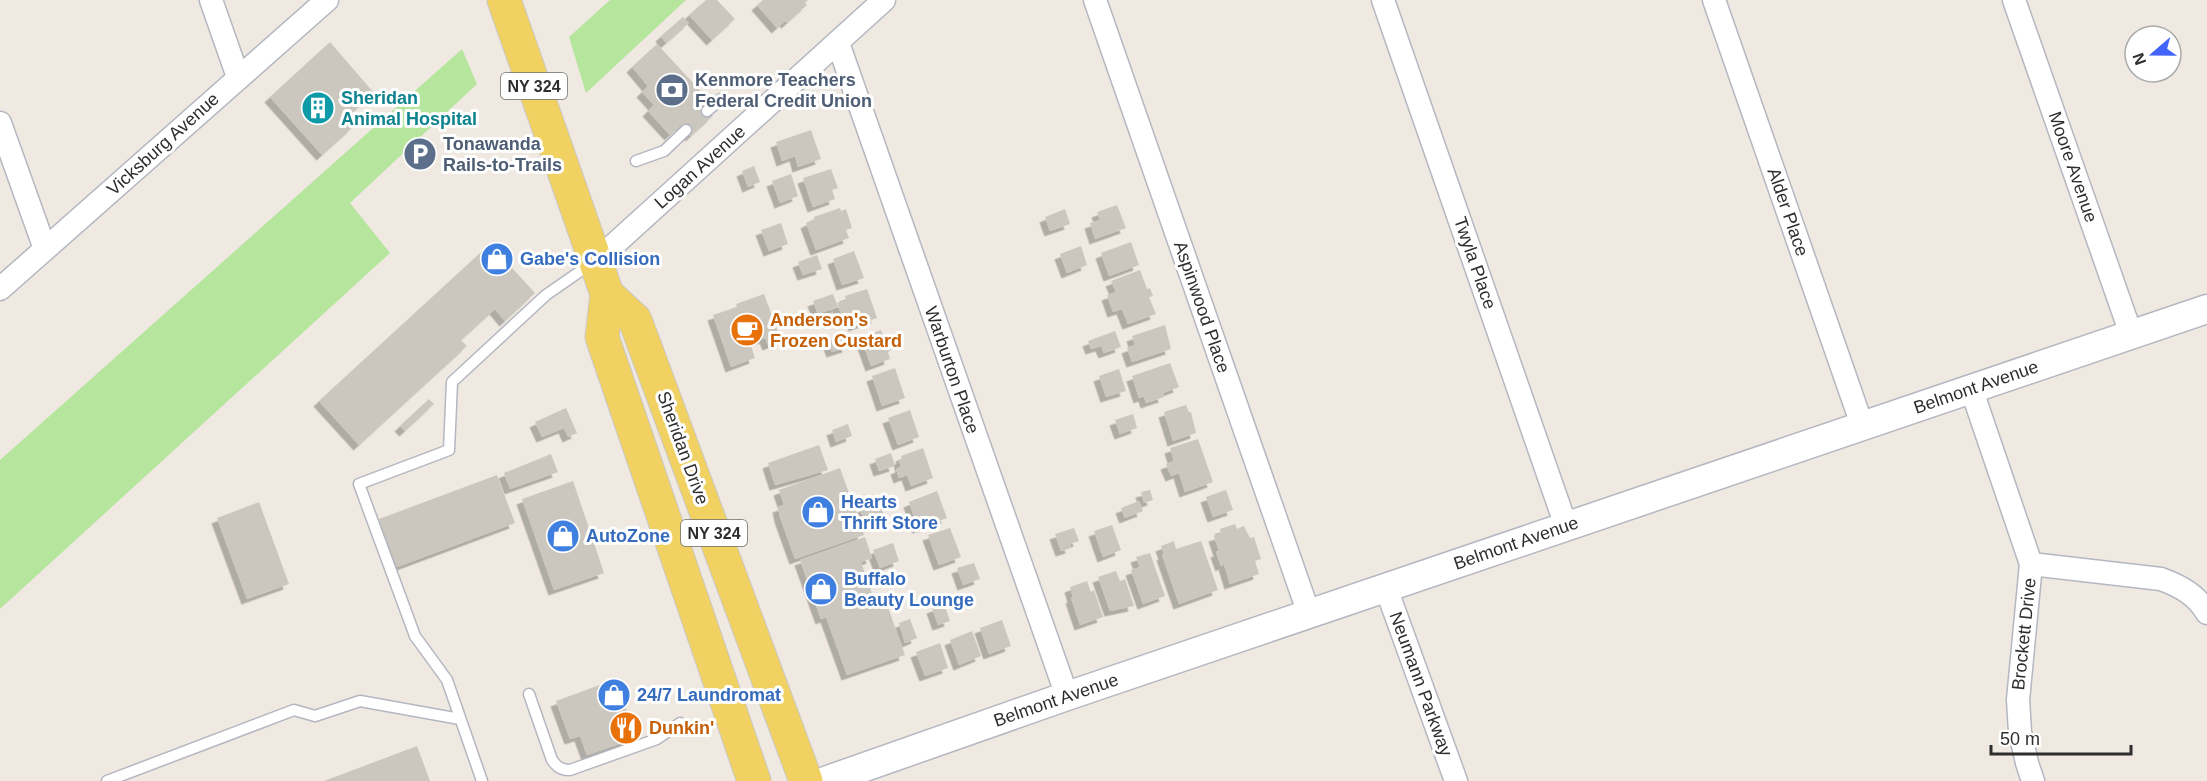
<svg xmlns="http://www.w3.org/2000/svg" width="2207" height="781" font-family="Helvetica,sans-serif">
<style>
.green{fill:#b6e59e}
.building{fill:#cbc7bf;filter:url(#shadow)}
.lines{fill:none;stroke-linecap:round;stroke-linejoin:round}
.service-casing{stroke:#b4b7c1;stroke-width:13}
.minor-casing{stroke:#b4b7c1;stroke-width:25}
.tertiary-casing{stroke:#b4b7c1;stroke-width:31}
.primary-casing{stroke:#c9c9c9;stroke-width:35}
.service{stroke:#fff;stroke-width:10}
.minor{stroke:#fff;stroke-width:22}
.tertiary{stroke:#fff;stroke-width:28}
.primary{stroke:#f2d163;stroke-width:33}
.labels{text-anchor:middle;stroke-width:6;stroke-linejoin:round;paint-order:stroke}
.shield{fill:#fff;stroke:#6d6d6d;stroke-width:1.5}
.shield-label{font-size:16px;font-weight:bold;fill:#2e2e2e}
.service-label{font-size:18px;font-weight:bold;fill:#4e5e75;stroke:#fff;text-anchor:start}
.culture-label{font-size:18px;font-weight:bold;fill:#0d838f;stroke:#fff;text-anchor:start}
.street-label{font-size:18px;fill:#2e2e2e;stroke:#fff}
.shop-label{font-size:18px;font-weight:bold;fill:#366cbe;stroke:#fff;text-anchor:start}
.food-label{font-size:18px;font-weight:bold;fill:#c56008;stroke:#fff;text-anchor:start}
</style>
<defs>
<filter id="shadow"><feDropShadow dx="-5.5" dy="5.5" stdDeviation="0" flood-color="#0004"/></filter>
</defs>
<rect width="100%" height="100%" fill="#efe9e1"/>
<!-- green -->
<path class="green" d="M610,0H686L586,93L569,37Z
M462,49L477,84L350,203L390,253L0,609V460Z"/>
<!-- building -->
<path class="building" d="M706,0H717L735,19L712,40L689,15Z
M763,0H808L805,3L807,5L787,23L785,21L777,28L757,5Z
M683,17L689,23L666,43L661,36Z
M330,42L374,93L345,119L353,127L322,155L270,97Z
M657,44L709,100L703,106L713,116L691,136L681,125L670,135L648,111L654,105L642,92L648,86L632,67Z
M811,130L821,159L798,167L795,156L782,161L776,142Z
M754,166L760,182L748,187L742,171Z
M831,169L838,188L832,190L835,199L813,207L803,178Z
M791,174L798,196L780,203L772,181Z
M1117,205L1126,228L1095,239L1090,223L1100,220L1097,212Z
M840,208L841,211L846,209L852,228L846,230L849,238L816,250L806,223L814,219V217Z
M1065,209L1070,224L1050,231L1045,217Z
M781,223L788,244L769,251L761,230Z
M1131,242L1139,265L1109,276L1101,253Z
M490,244L535,293L505,321L495,309L461,340L467,346L359,445L319,401Z
M1081,246L1087,265L1067,273L1060,254Z
M854,251L864,278L842,285L833,259Z
M817,255L822,269L803,275L798,262Z
M1140,270L1147,289L1150,288L1153,296L1149,297L1156,314L1128,324L1122,309L1113,312L1107,295L1116,292L1111,281Z
M867,289L877,318L854,326L852,319L844,321L837,303L846,301L845,296Z
M764,294L781,340L768,345L765,338L750,343L755,358L731,367L713,315L737,307L736,304Z
M833,294L838,307L818,314L813,301Z
M1165,325L1171,349L1132,362L1127,348L1135,345L1132,336Z
M881,330L885,341L888,340L891,350L888,352L890,359L871,366L861,338Z
M1115,331L1121,347L1104,353L1101,346L1091,349L1088,341Z
M844,335L848,347L832,352L828,341Z
M1170,363L1179,387L1163,393L1164,397L1146,403L1144,396L1139,398L1132,376Z
M895,368L905,398L882,406L872,376Z
M1119,369L1126,391L1106,397L1099,376Z
M429,399L434,404L405,431L400,426Z
M1186,405L1189,412H1191L1196,433L1173,441L1164,412Z
M566,408L577,433L568,437L564,428L542,437L535,422Z
M910,410L919,437L898,445L888,418Z
M1133,414L1137,428L1120,434L1115,420Z
M848,424L852,436L836,442L832,430Z
M1198,439L1213,482L1185,492L1179,473L1171,476L1166,464L1174,461L1170,448Z
M819,445L828,470L775,485L768,463Z
M923,448L933,478L911,486L907,475L899,478L896,469L901,467L899,460L902,458L901,456Z
M891,453L895,466L879,471L875,459Z
M551,454L558,472L510,489L504,473Z
M840,468L864,535L795,559L780,517L778,507L784,505L779,490Z
M497,475L515,523L397,567L379,519Z
M573,481L604,573L554,590L522,499Z
M1150,490L1153,500L1144,503L1141,492Z
M1226,490L1233,510L1213,517L1206,497Z
M937,491L947,518L918,528L909,502Z
M1139,501L1143,511L1125,518L1121,508Z
M259,502L289,584L247,599L217,518Z
M879,502L886,521L866,528L860,508Z
M1235,524L1237,529L1244,526L1250,538L1254,537L1261,559L1255,561L1259,574L1230,584L1224,564L1221,566L1216,552L1219,551L1214,536L1221,534L1220,529Z
M1112,525L1121,550L1103,557L1094,531Z
M950,528L961,557L939,565L928,535Z
M1074,528L1079,541L1070,544L1071,548L1061,551L1055,534Z
M865,537L872,558L861,562L874,599L884,596L905,655L847,675L826,617L821,619L800,560Z
M1174,541L1176,549L1201,541L1218,590L1179,604L1162,555L1164,554L1161,546Z
M893,543L899,561L880,568L873,550Z
M1150,553L1165,596L1143,604L1131,570L1140,567L1136,557Z
M974,563L980,579L963,585L957,568Z
M1116,571L1120,581L1125,579L1134,606L1110,611L1098,577Z
M1087,581L1091,592L1094,590L1103,617L1080,625L1071,598L1073,597L1070,587Z
M944,604L950,621L938,625L932,608Z
M910,619L917,638L905,643L899,623Z
M1002,620L1011,646L989,654L980,628Z
M972,631L981,656L959,665L950,640Z
M940,643L948,668L925,676L916,652Z
M616,679L636,738L587,755L580,736L570,739L556,701Z
M417,746L430,781H324Z"/>
<g class="lines">
<!-- service casing -->
<g class="service-casing">
<path id="service" d="M707,111L721,99
M636,161L664,151L686,130
M529,694L552,760C557,767 561,770 570,770L657,739L680,723
M107,781L294,710L315,716L360,701L460,719
M482,781L447,680L415,636L359,484L449,450L452,382L546,295L592,263"/>
</g>
<!-- minor casing -->
<g class="minor-casing">
<path id="minor" d="M211,0L238,77
M1095,0L1309,614
M1383,0L1566,526
M1714,0L1862,425
M2014,0L2131,334
M838,43L1067,696
M0,123L45,249
M596,261L884,0
M0,289L327,0
M1971,388L2031,564L2018,700L2020,732L2027,763L2033,781
M2031,564L2161,579C2180,586 2197,595 2207,613
M1386,588L1456,781"/>
</g>
<!-- tertiary casing -->
<g class="tertiary-casing">
<path id="tertiary" d="M825,781L1067,696L2207,309"/>
</g>
<!-- primary casing -->
<g class="primary-casing">
<path id="primary" d="M504,0L607,294L602,337L754,781
M607,294L635,320L806,781"/>
</g>
<!-- service -->
<use href="#service" class="service"/>
<!-- minor -->
<use href="#minor" class="minor"/>
<!-- tertiary -->
<use href="#tertiary" class="tertiary"/>
<!-- primary -->
<use href="#primary" class="primary"/>
</g>
<!-- icons -->
<defs>
<g id="bank-disc" transform="scale(1.725)"><circle r="9.5" fill="#5c6f8a" stroke="#fff"/><path d="M-6-4H6V4H-6ZM0-2.3a2.3 2.3 0 1 0 0 4.6a2.3 2.3 0 1 0 0-4.6Z" fill="#fff"/></g>
<g id="building-disc" transform="scale(1.725)"><circle r="9.5" fill="#0f9aa8" stroke="#fff"/><path d="M-4-6H4V6H1V3H-1V6H-4ZM-2.5-4.3h1.7v1.8h-1.7ZM.8-4.3h1.7v1.8H.8ZM-2.5-1h1.7V.8h-1.7ZM.8-1h1.7V.8H.8Z" fill="#fff"/></g>
<g id="parking-disc" transform="scale(1.725)"><circle r="9.5" fill="#5c6f8a" stroke="#fff"/><path d="M-3.5-5.5H1a3.5 3.5 0 0 1 0 7H-1V5.5H-3.5ZM-1-3.4V-.6H.8a1.4 1.4 0 0 0 0-2.8Z" fill="#fff"/></g>
<g id="shop-disc" transform="scale(1.725)"><circle r="9.5" fill="#3f7fe0" stroke="#fff"/><path d="M-5-2.5h2.3a2.7 3.5 0 0 1 5.4 0H5L5.5 6h-11ZM-1.5-2.5h3a1.5 2.3 0 0 0-3 0Z" fill="#fff"/></g>
<g id="cafe-disc" transform="scale(1.725)"><circle r="9.5" fill="#e8710a" stroke="#fff"/><path d="M-5.5-4.5H6V0H3Q3 3.5 0 3.5H-2.5Q-5.5 3.5-5.5 0ZM3-3.2v2h1.7v-2ZM-6 4.5H4V6H-6Z" fill="#fff"/></g>
<g id="restaurant-disc" transform="scale(1.725)"><circle r="9.5" fill="#e8710a" stroke="#fff"/><path d="M-5-6h1v4h1v-4h1v4h1v-4h1v5L-1.5 .5V6h-2V.5L-5-1ZM5-6V6H3V1.5H1.5Q1.5-4 5-6Z" fill="#fff"/></g>
</defs>
<g fill-rule="evenodd">
<use href="#bank-disc" x="672" y="90"/>
<use href="#building-disc" x="318" y="108"/>
<use href="#parking-disc" x="420" y="154"/>
<use href="#shop-disc" x="497" y="259"/>
<use href="#cafe-disc" x="747" y="330"/>
<use href="#shop-disc" x="818" y="512"/>
<use href="#shop-disc" x="563" y="536"/>
<use href="#shop-disc" x="821" y="589"/>
<use href="#shop-disc" x="614" y="695"/>
<use href="#restaurant-disc" x="626" y="728"/>
</g>
<g class="labels">
<!-- shield labels -->
<g class="shield">
<rect x="501" y="73" width="66" height="26" rx="4.5"/>
<rect x="681" y="520" width="66" height="26" rx="4.5"/>
</g>
<g class="shield-label">
<text x="534" y="92">NY 324</text>
<text x="714" y="539">NY 324</text>
</g>
<!-- service labels -->
<g class="service-label">
<text x="695" y="86">Kenmore Teachers<tspan x="695" dy="21">Federal Credit Union</tspan></text>
<text x="443" y="150">Tonawanda<tspan x="443" dy="21">Rails-to-Trails</tspan></text>
</g>
<!-- culture labels -->
<g class="culture-label">
<text x="341" y="104">Sheridan<tspan x="341" dy="21">Animal Hospital</tspan></text>
</g>
<!-- street labels -->
<g class="street-label">
<text transform="translate(163 144) rotate(-42)" y="6">Vicksburg Avenue</text>
<text transform="translate(700 167) rotate(-42)" y="6">Logan Avenue</text>
<text transform="translate(2073 167) rotate(71)" y="6">Moore Avenue</text>
<text transform="translate(1788 212) rotate(71)" y="6">Alder Place</text>
<text transform="translate(1475 263) rotate(71)" y="6">Twyla Place</text>
<text transform="translate(1202 307) rotate(71)" y="6">Aspinwood Place</text>
<text transform="translate(952 370) rotate(71)" y="6">Warburton Place</text>
<text transform="translate(1976 387) rotate(-19)" y="6">Belmont Avenue</text>
<text transform="translate(683 448) rotate(70)" y="6">Sheridan Drive</text>
<text transform="translate(1516 543) rotate(-19)" y="6">Belmont Avenue</text>
<text transform="translate(2024 634) rotate(-84)" y="6">Brockett Drive</text>
<text transform="translate(1421 684) rotate(70)" y="6">Neumann Parkway</text>
<text transform="translate(1056 700) rotate(-19)" y="6">Belmont Avenue</text>
</g>
<!-- shop labels -->
<g class="shop-label">
<text x="520" y="265">Gabe's Collision</text>
<text x="841" y="508">Hearts<tspan x="841" dy="21">Thrift Store</tspan></text>
<text x="586" y="542">AutoZone</text>
<text x="844" y="585">Buffalo<tspan x="844" dy="21">Beauty Lounge</tspan></text>
<text x="637" y="701">24/7 Laundromat</text>
</g>
<!-- food labels -->
<g class="food-label">
<text x="770" y="326">Anderson's<tspan x="770" dy="21">Frozen Custard</tspan></text>
<text x="649" y="734">Dunkin'</text>
</g>
</g>
<!-- north arrow -->
<g transform="translate(2153 54) rotate(250)"><circle r="28" fill="#ffffff" stroke="#ababab" stroke-width="1.5"/>
<path d="M0-4.5L10 22L0 15L-10 22Z" fill="#4264fb"/>
<text y="-9" font-size="16" font-weight="bold" text-anchor="middle" fill="#2e2e2e">N</text>
</g>
<!-- scale -->
<path d="M1991 745v9h140v-9" fill="none" stroke="#2e2e2e" stroke-width="3"/>
<text x="2000" y="745" font-size="18" fill="#2e2e2e" stroke="#ffffff" stroke-width="4.5" paint-order="stroke">50 m</text>
</svg>
